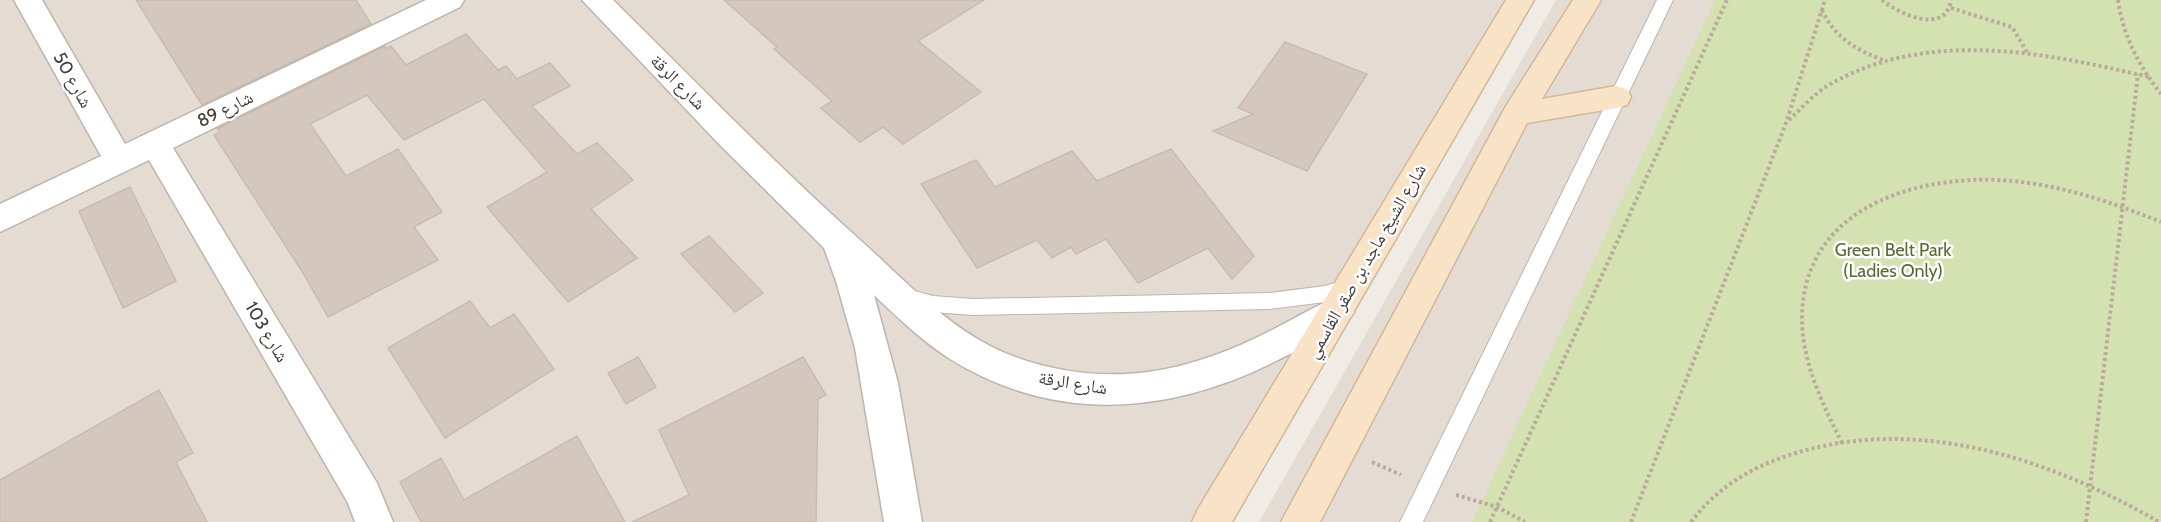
<svg xmlns="http://www.w3.org/2000/svg" width="2161" height="522" font-family="Cabin,'Noto Naskh Arabic',sans-serif">
<style>
.residential{fill:#e4dcd3}
.green{fill:#d4e2b1}
.building{fill:#d4c7be;stroke:#cbbbaf;stroke-width:1.5}
.lines{fill:none;stroke-linecap:round;stroke-linejoin:round}
.service-casing{stroke:#beb4ab;stroke-width:2}
.minor-casing{stroke:#beb4ab;stroke-width:3}
.tertiary-casing{stroke:#beb4ab;stroke-width:3}
.secondary-casing{stroke:#d0b89b;stroke-width:3}
.path{stroke:#bbaa9b;stroke-width:4;stroke-dasharray:3 3;stroke-linecap:butt}
.service{fill:#fff;fill-rule:evenodd}
.minor{fill:#fff;fill-rule:evenodd}
.tertiary{fill:#fff;fill-rule:evenodd}
.secondary{fill:#f9e3c6;fill-rule:evenodd}
.labels{text-anchor:middle;stroke-width:5;stroke-linejoin:round;paint-order:stroke}
.street-label{font-size:18px;fill:#423b35;stroke:#fff}
.park-label{font-size:18px;fill:#526e2e;stroke:#fff}
</style>
<rect width="100%" height="100%" fill="#f1ebe5"/>
<!-- residential -->
<path class="residential" d="M0,0H1509L1206,522H0Z
M1556,0H2161V522H1259Z"/>
<!-- green -->
<path class="green" d="M1715,0H2161V522H1472Z"/>
<!-- building -->
<path class="building" d="M136,0H356L371,24L202,105Z
M724,0H984L918,41L981,92L903,144L883,127L860,142L821,108L832,101L774,49L777,47Z
M466,34L498,70L506,66L517,79L550,63L570,86L532,106L577,154L597,143L633,180L591,209L637,258L568,302L487,207L547,172L484,99L404,140L367,95L310,124L346,176L398,149L442,212L414,227L438,260L328,317L303,273L214,135L220,132L217,129L385,46L386,49L391,46L406,65Z
M1285,42L1367,74L1307,171L1213,131L1253,114L1238,108Z
M1171,149L1254,256L1232,279L1208,248L1138,283L1106,239L1076,254L1071,247L1052,258L1037,240L977,268L921,184L976,160L995,187L1072,151L1097,181Z
M130,187L176,281L123,308L79,211Z
M709,236L763,293L735,312L681,254Z
M470,301L490,328L514,314L554,369L445,438L388,348Z
M638,357L656,387L626,404L608,373Z
M803,357L826,395L818,399L816,522H632L689,495L659,430Z
M159,390L193,453L176,462L207,522H0V480Z
M577,436L625,522H421L400,482L441,458L464,500Z"/>
<g class="lines">
<!-- service casing -->
<g class="service-casing">
<path id="service" d="M1657,0H1673L1423,522H1400Z
M1352,278L1359,280L1362,286L1359,292L1325,302L1269,309L973,315L933,312L897,302L894,296L897,290L904,288L933,296L973,299L1269,293L1325,286Z"/>
</g>
<!-- minor casing -->
<g class="minor-casing">
<path id="minor" d="M14,0H42L125,144L426,0H464L460,7L173,148L377,483L393,522H355L348,503L149,160L0,232V204L101,156Z"/>
</g>
<!-- tertiary casing -->
<g class="tertiary-casing">
<path id="tertiary" d="M582,0H613C698,84 781,170 870,249C908,284 944,322 990,346C1037,370 1096,379 1148,372C1192,366 1233,350 1272,330C1294,319 1314,306 1337,298L1349,302L1354,312C1344,332 1299,349 1278,360C1170,415 1054,425 947,357C920,339 897,317 874,295L898,383L922,522H884L855,348L836,281L824,248L719,144Z"/>
</g>
<!-- secondary casing -->
<g class="secondary-casing">
<path id="secondary" d="M1506,0H1534L1232,522H1192L1198,509Z
M1573,0H1601L1542,99L1616,86L1627,89L1631,97L1627,105L1616,108L1527,123L1320,522H1281L1506,106Z"/>
</g>
<!-- path -->
<path class="path" d="M1882,0C1900,15 1946,35 1951,0
M2118,0C2123,36 2139,66 2161,94
M1951,8L2012,27L2028,54
M1822,10C1834,37 1856,50 1883,60
M1789,120C1801,109 1813,95 1827,86C1926,28 2043,52 2149,77
M1842,443C1823,405 1802,362 1802,319C1802,212 1908,176 1999,180C2055,183 2109,201 2161,222
M1372,462L1401,475
M1456,495L1497,507L1525,522
M1490,522L1727,0
M1631,522L1786,123L1825,0
M1691,522C1719,485 1755,465 1799,452C1923,416 2052,460 2159,522
M2086,522L2138,74"/>
<!-- service -->
<use href="#service" class="service"/>
<!-- minor -->
<use href="#minor" class="minor"/>
<!-- tertiary -->
<use href="#tertiary" class="tertiary"/>
<!-- secondary -->
<use href="#secondary" class="secondary"/>
</g>
<g class="labels">
<!-- street labels -->
<g class="street-label">
<text transform="translate(73 80) rotate(61)" y="6">شارع 50</text>
<text transform="translate(678 82) rotate(45)" y="6">شارع الرقة</text>
<text transform="translate(225 109) rotate(-26)" y="6">شارع 89</text>
<text transform="translate(1366 261) rotate(-60)" y="6">شارع الشيخ ماجد بن صقر القاسمي</text>
<text transform="translate(267 332) rotate(59)" y="6">شارع 103</text>
<text transform="translate(1073 383) rotate(9)" y="6">شارع الرقة</text>
</g>
<!-- park labels -->
<g class="park-label">
<text x="1893" y="256">Green Belt Park<tspan x="1893" dy="21">(Ladies Only)</tspan></text>
</g>
</g>
</svg>
